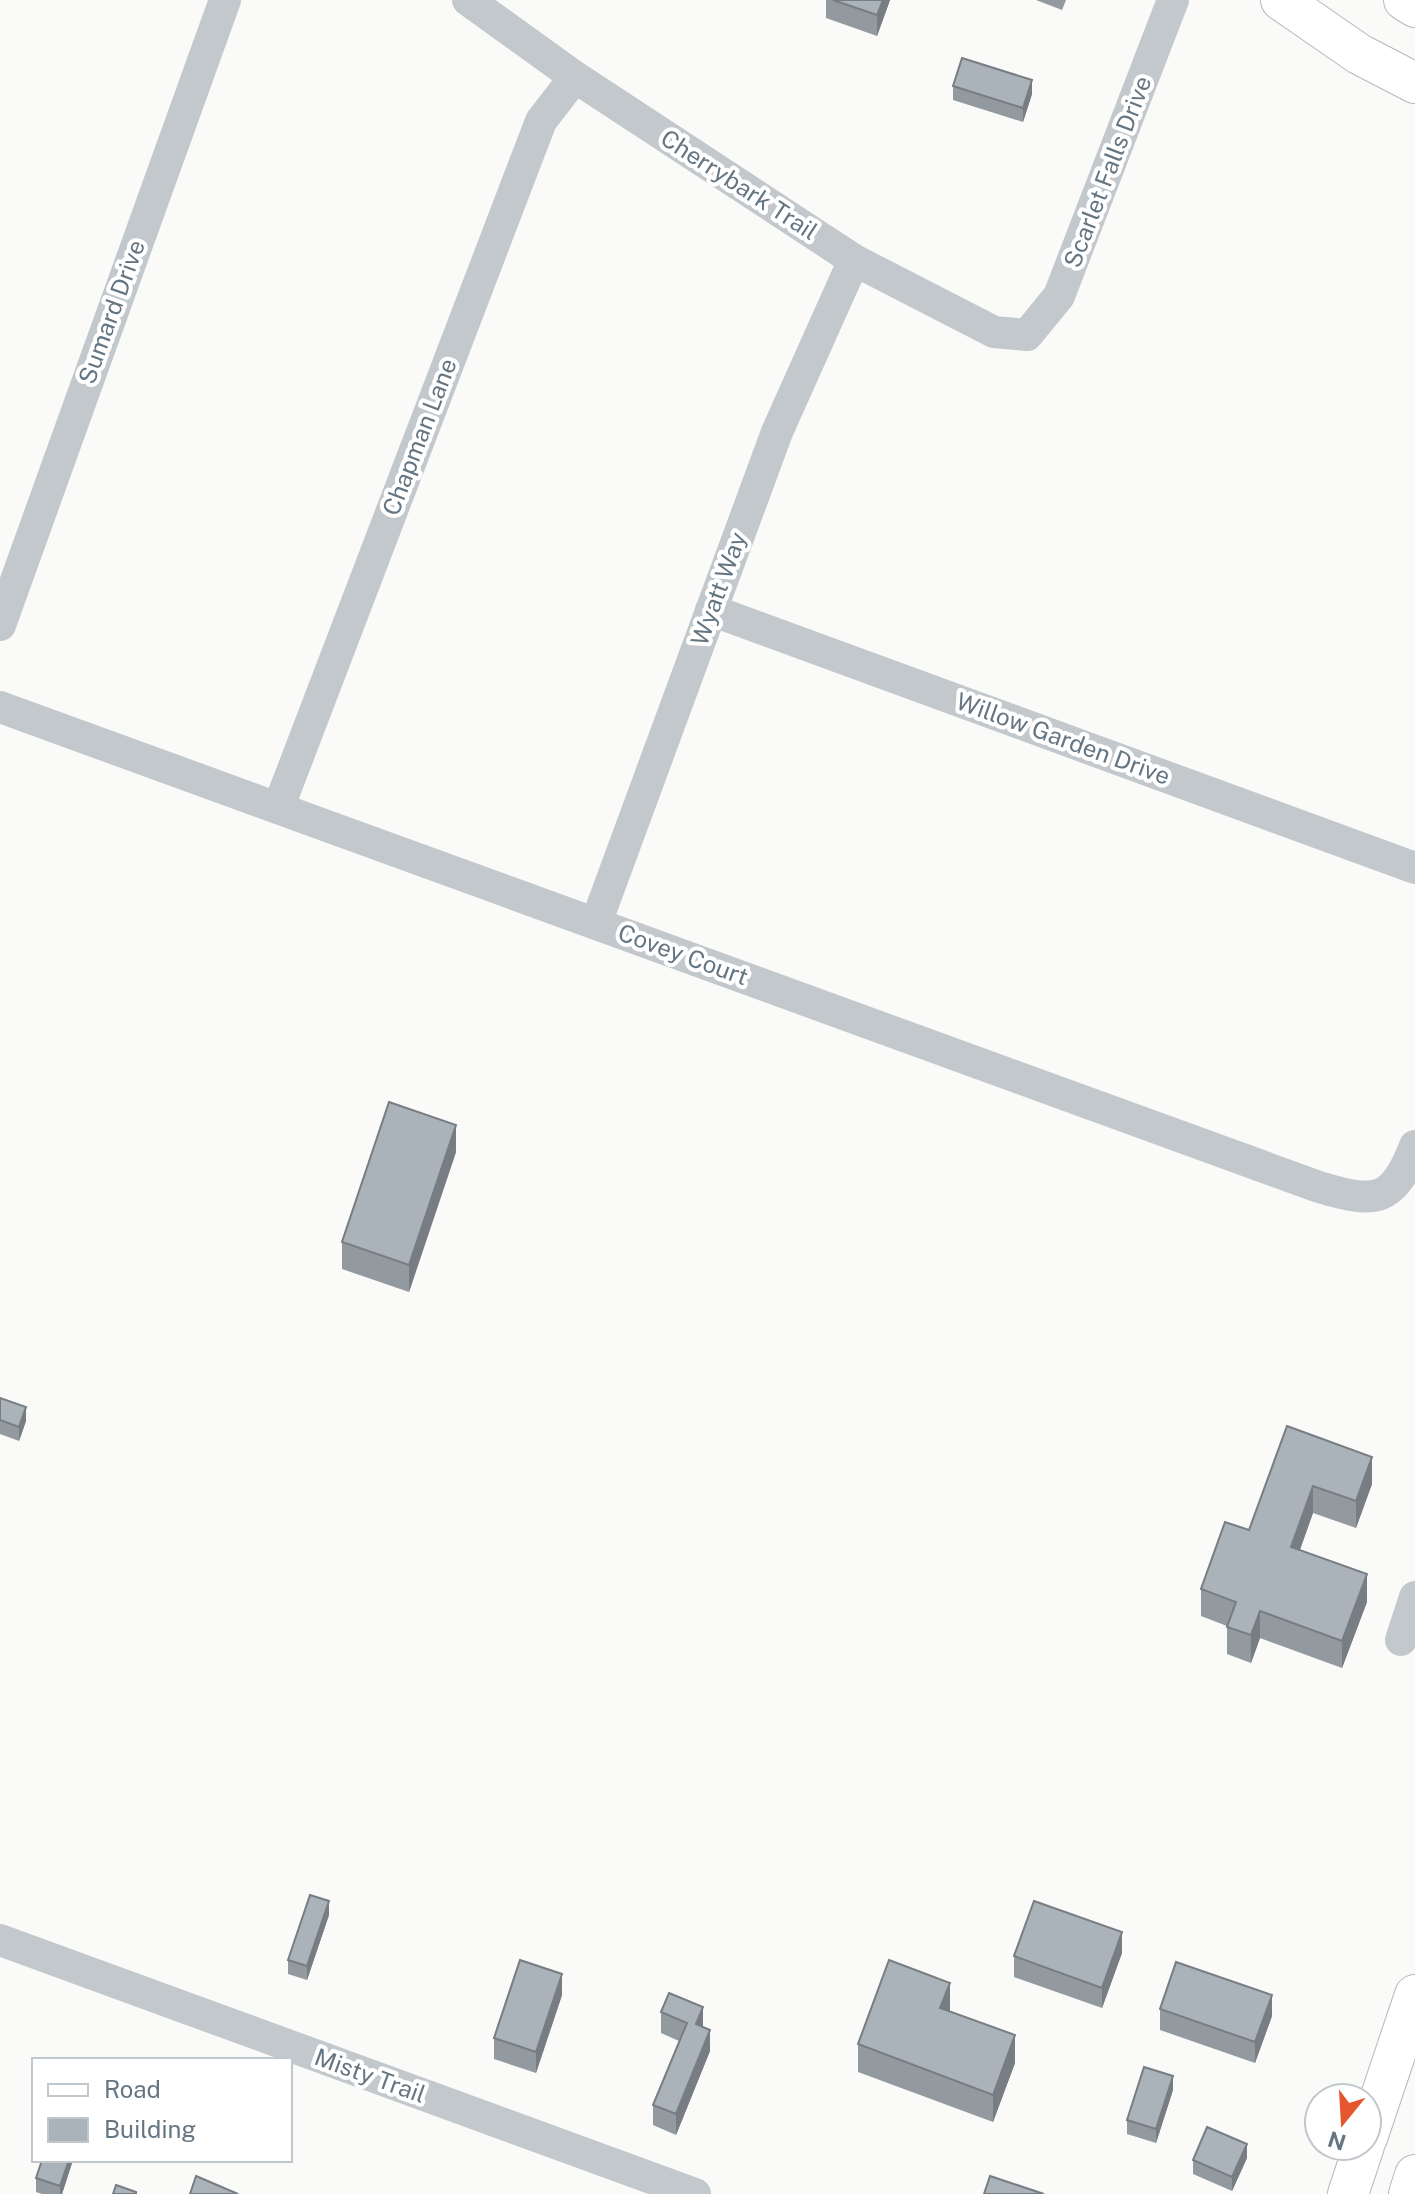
<svg xmlns="http://www.w3.org/2000/svg" width="1415" height="2194" font-family="'Public Sans',sans-serif">
<style>
.lines{fill:none;stroke-linecap:round;stroke-linejoin:round}
.major-casing{stroke:#b5babe;stroke-width:42}
.minor{stroke:#c3c8cc;stroke-width:32}
.major{stroke:#fff;stroke-width:40}
.wall{fill:#929a9f}
.shaded-wall{fill:#777d82}
.building{fill:#aab3b9;stroke:#777d82;stroke-width:2}
.labels{text-anchor:middle;stroke-width:8;stroke-linejoin:round;paint-order:stroke}
.street-label{font-size:24px;fill:#657683;stroke:#fff}
</style>
<rect width="100%" height="100%" fill="#fafaf8"/>
<g class="lines">
<!-- major casing -->
<g class="major-casing">
<path id="major" d="M1281,0L1359,54L1415,83
M1404,0L1415,7
M1367,2138L1415,1995
M1348,2194L1364,2146
M1409,2194L1415,2175"/>
</g>
<!-- minor -->
<path class="minor" d="M468,0L575,77L854,260L994,332L1027,335L1059,296L1173,0
M711,610L1415,868
M0,625L225,0
M0,707L1319,1187C1376,1204 1393,1203 1415,1146
M279,806L541,121L575,77
M596,923L777,432L854,260
M1401,1640L1415,1597
M0,1940L695,2194"/>
<!-- major -->
<use href="#major" class="major"/>
</g>
<!-- wall -->
<path class="wall" d="M826,0H890L877,36L826,18Z
M1036,0H1066L1062,10Z
M953,86L1032,94L1023,122L953,100Z
M456,1152L409,1292L342,1269V1242Z
M0,1398L26,1421L19,1441L0,1434Z
M1287,1426L1372,1484L1356,1528L1313,1513L1300,1550L1367,1602L1342,1668L1260,1638L1251,1663L1227,1654V1626L1201,1616V1589L1249,1530Z
M329,1915L307,1980L288,1974V1960Z
M1122,1953L1102,2008L1014,1977V1956Z
M562,1995L536,2073L494,2059V2038Z
M1160,2009L1272,2016L1255,2063L1160,2030Z
M950,2010V2011L1015,2063L993,2122L858,2072V2044Z
M661,2012L703,2028L710,2051L676,2135L653,2125V2105L679,2041L661,2033Z
M1173,2090L1156,2143L1127,2134V2120Z
M1247,2158L1232,2191L1193,2174V2160Z
M73,2160L62,2194H42L36,2192V2178Z"/>
<!-- shaded-wall -->
<path class="shaded-wall" d="M883,0H890L877,36V15Z
M1032,80V94L1023,122V108Z
M456,1125V1152L409,1292V1265Z
M26,1407V1421L19,1441V1427Z
M1372,1457V1484L1356,1528V1501Z
M1313,1486V1513L1291,1574V1547Z
M1367,1574V1602L1342,1668V1641Z
M1260,1611V1638L1251,1663V1635Z
M329,1901V1915L307,1980V1966Z
M1122,1932V1953L1102,2008V1988Z
M562,1974V1995L536,2073V2052Z
M950,1983V2010L940,2035V2008Z
M1272,1995V2016L1255,2063V2042Z
M703,2007V2028L696,2024Z
M710,2030V2051L676,2135V2114Z
M1015,2035V2063L993,2122V2095Z
M1173,2076V2090L1156,2143V2129Z
M1247,2144V2158L1232,2191V2177Z
M69,2160H73L62,2194H60V2186Z"/>
<!-- building -->
<path class="building" d="M833,0H883L877,15Z
M962,58L1032,80L1023,108L953,86Z
M389,1102L456,1125L409,1265L342,1242Z
M0,1398L26,1407L19,1427L0,1420Z
M1287,1426L1372,1457L1356,1501L1313,1486L1291,1547L1367,1574L1342,1641L1260,1611L1251,1635L1227,1627L1236,1602L1201,1589L1225,1522L1249,1530Z
M310,1895L329,1901L307,1966L288,1960Z
M1034,1901L1122,1932L1102,1988L1014,1956Z
M520,1960L562,1974L536,2052L494,2038Z
M889,1960L950,1983L940,2008L1015,2035L993,2095L858,2044Z
M1176,1962L1272,1995L1255,2042L1160,2009Z
M669,1993L703,2007L696,2024L710,2030L676,2114L653,2105L687,2023L661,2012Z
M1144,2067L1173,2076L1156,2129L1127,2120Z
M1207,2127L1247,2144L1232,2177L1193,2160Z
M42,2160H69L60,2186L36,2178Z
M196,2176L238,2194H190Z
M990,2176L1044,2194H984Z
M116,2185L136,2192V2194H113Z"/>
<g class="labels">
<!-- street labels -->
<g class="street-label">
<text transform="translate(1108 172) rotate(-69)" y="8">Scarlet Falls Drive</text>
<text transform="translate(739 185) rotate(33)" y="8">Cherrybark Trail</text>
<text transform="translate(112 312) rotate(-70)" y="8">Sumard Drive</text>
<text transform="translate(420 437) rotate(-69)" y="8">Chapman Lane</text>
<text transform="translate(719 589) rotate(-70)" y="8">Wyatt Way</text>
<text transform="translate(1063 739) rotate(20)" y="8">Willow Garden Drive</text>
<text transform="translate(683 955) rotate(20)" y="8">Covey Court</text>
<text transform="translate(370 2076) rotate(20)" y="8">Misty Trail</text>
</g>
</g>
<!-- legend -->
<rect x="32" y="2058" width="260" height="104" fill="#ffffff" stroke="#c1c8cd" stroke-width="2"/>
<rect x="48" y="2084" width="40" height="12" fill="#ffffff" stroke="#c1c8cd" stroke-width="2"/>
<text x="104" y="2098" font-size="24" fill="#657683">Road</text>
<rect x="48" y="2118" width="40" height="24" fill="#aab3b9" stroke="#c1c8cd" stroke-width="2"/>
<text x="104" y="2138" font-size="24" fill="#657683">Building</text>
<!-- north arrow -->
<g transform="translate(1343 2122) rotate(198)"><circle r="38" fill="#ffffff" stroke="#c1c8cd" stroke-width="2"/>
<path d="M0-6L14 30L0 20L-14 30Z" fill="#e4572e"/>
<text y="-12" font-size="22" font-weight="bold" text-anchor="middle" fill="#657683">N</text>
</g>
</svg>
